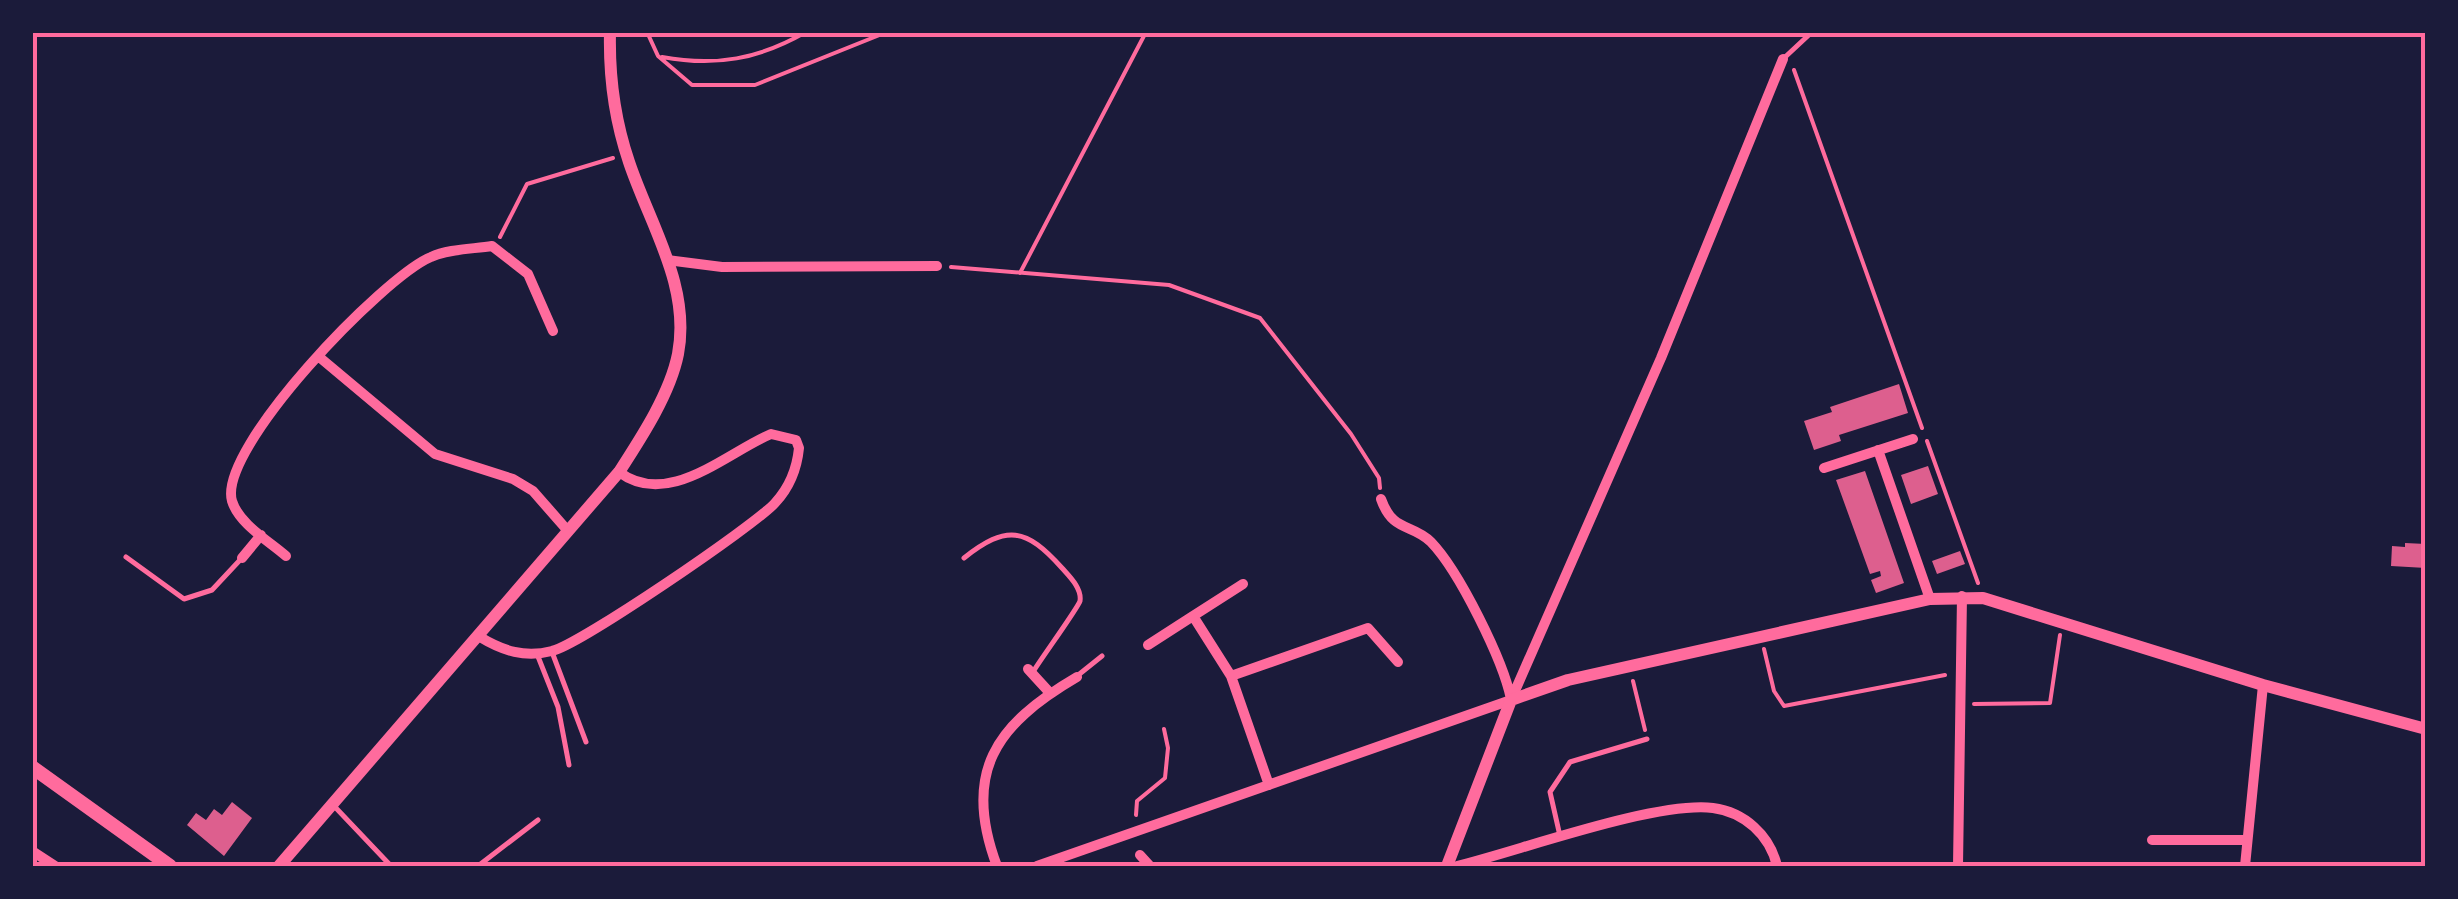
<svg xmlns="http://www.w3.org/2000/svg" width="2458" height="899" font-family="Barlow,sans-serif">
<style>
.building{fill:#dd5f8e}
.lines{fill:none;stroke-linecap:round;stroke-linejoin:round}
.path{stroke:#ff6b9d;stroke-width:4}
.service{stroke:#ff6b9d;stroke-width:5}
.minor{stroke:#ff6b9d;stroke-width:10}
.tertiary{stroke:#ff6b9d;stroke-width:12}
.secondary{stroke:#ff6b9d;stroke-width:14}
.neatline{fill:none;stroke:#ff6b9d;stroke-width:4}
</style>
<rect width="100%" height="100%" fill="#1b1b3a"/>
<!-- building -->
<path class="building" d="M1899,384L1908,413L1839,435L1841,441L1814,450L1804,421L1832,412L1830,407Z
M1928,466L1938,494L1911,504L1901,475Z
M1865,471L1904,583L1876,593L1871,580L1881,576L1880,571L1870,574L1836,480Z
M2405,543L2426,544V568L2391,566L2392,546L2405,547Z
M1960,551L1965,564L1937,574L1932,561Z
M232,802L252,818L224,856L187,825L196,813L206,820L214,809L222,815Z"/>
<g class="lines">
<!-- path -->
<path class="path" d="M647,32L658,56L692,85H755L887,32
M662,57C716,67 759,59 806,32
M1794,70L1922,428
M500,237L527,184L613,158
M951,267L1169,285L1260,318L1351,434L1379,478L1380,488
M1020,273L1146,32
M1927,441L1978,583
M1764,649L1774,691L1784,706L1945,675
M1633,681L1645,730
M1974,704L2050,703L2060,635
M1136,815L1137,801L1165,778L1168,748L1164,729"/>
<!-- service -->
<path class="service" d="M1783,59L1812,32
M126,557L184,599L212,590L240,560
M964,558C1007,524 1026,528 1062,568C1069,576 1082,588 1080,601C1078,608 1040,660 1033,672
M552,652L586,742
M537,654L558,707L569,765
M1077,676L1102,656
M335,807L391,866
M1560,836L1550,792L1570,762L1647,739
M478,866L538,820"/>
<!-- minor -->
<path class="minor" d="M667,260L722,267L937,266
M318,356L435,454L513,479L533,491L568,531
M1878,450L1930,599
M1824,468L1913,439
M1381,499C1393,533 1412,523 1431,542C1459,571 1503,660 1511,699
M286,556C269,541 239,524 232,501C217,449 383,277 431,257C448,249 473,249 492,246L528,274L553,331
M242,558L261,535
M1243,584L1193,616L1231,676L1269,785
M480,637C503,651 525,658 552,651C579,645 754,526 775,503C789,488 797,468 799,448L796,440L771,434C726,453 668,509 619,472
M1148,645L1193,616
M1028,669L1050,693
M1231,676L1368,628L1398,662
M1511,700L1661,358L1783,59
M2152,840H2245
M32,851L55,866
M1140,855L1150,866
M997,866C962,773 995,725 1077,677
M1037,866L1511,700
M1457,866C1519,851 1655,801 1713,808C1744,812 1770,835 1777,866
M1958,866L1962,596
M2245,866L2263,685"/>
<!-- tertiary -->
<path class="tertiary" d="M279,866L619,472C641,438 670,394 678,354C691,286 650,225 629,162C615,121 609,75 610,32
M1447,866L1511,700L1568,680L1930,599L1983,598L2263,685L2426,729"/>
<!-- secondary -->
<path class="secondary" d="M32,767L170,866"/>
</g>
<!-- border -->
<rect width="2458" height="899" fill="none" stroke="#1b1b3a" stroke-width="70"/>
<rect x="35" y="35" width="2388" height="829" class="neatline"/>
</svg>
